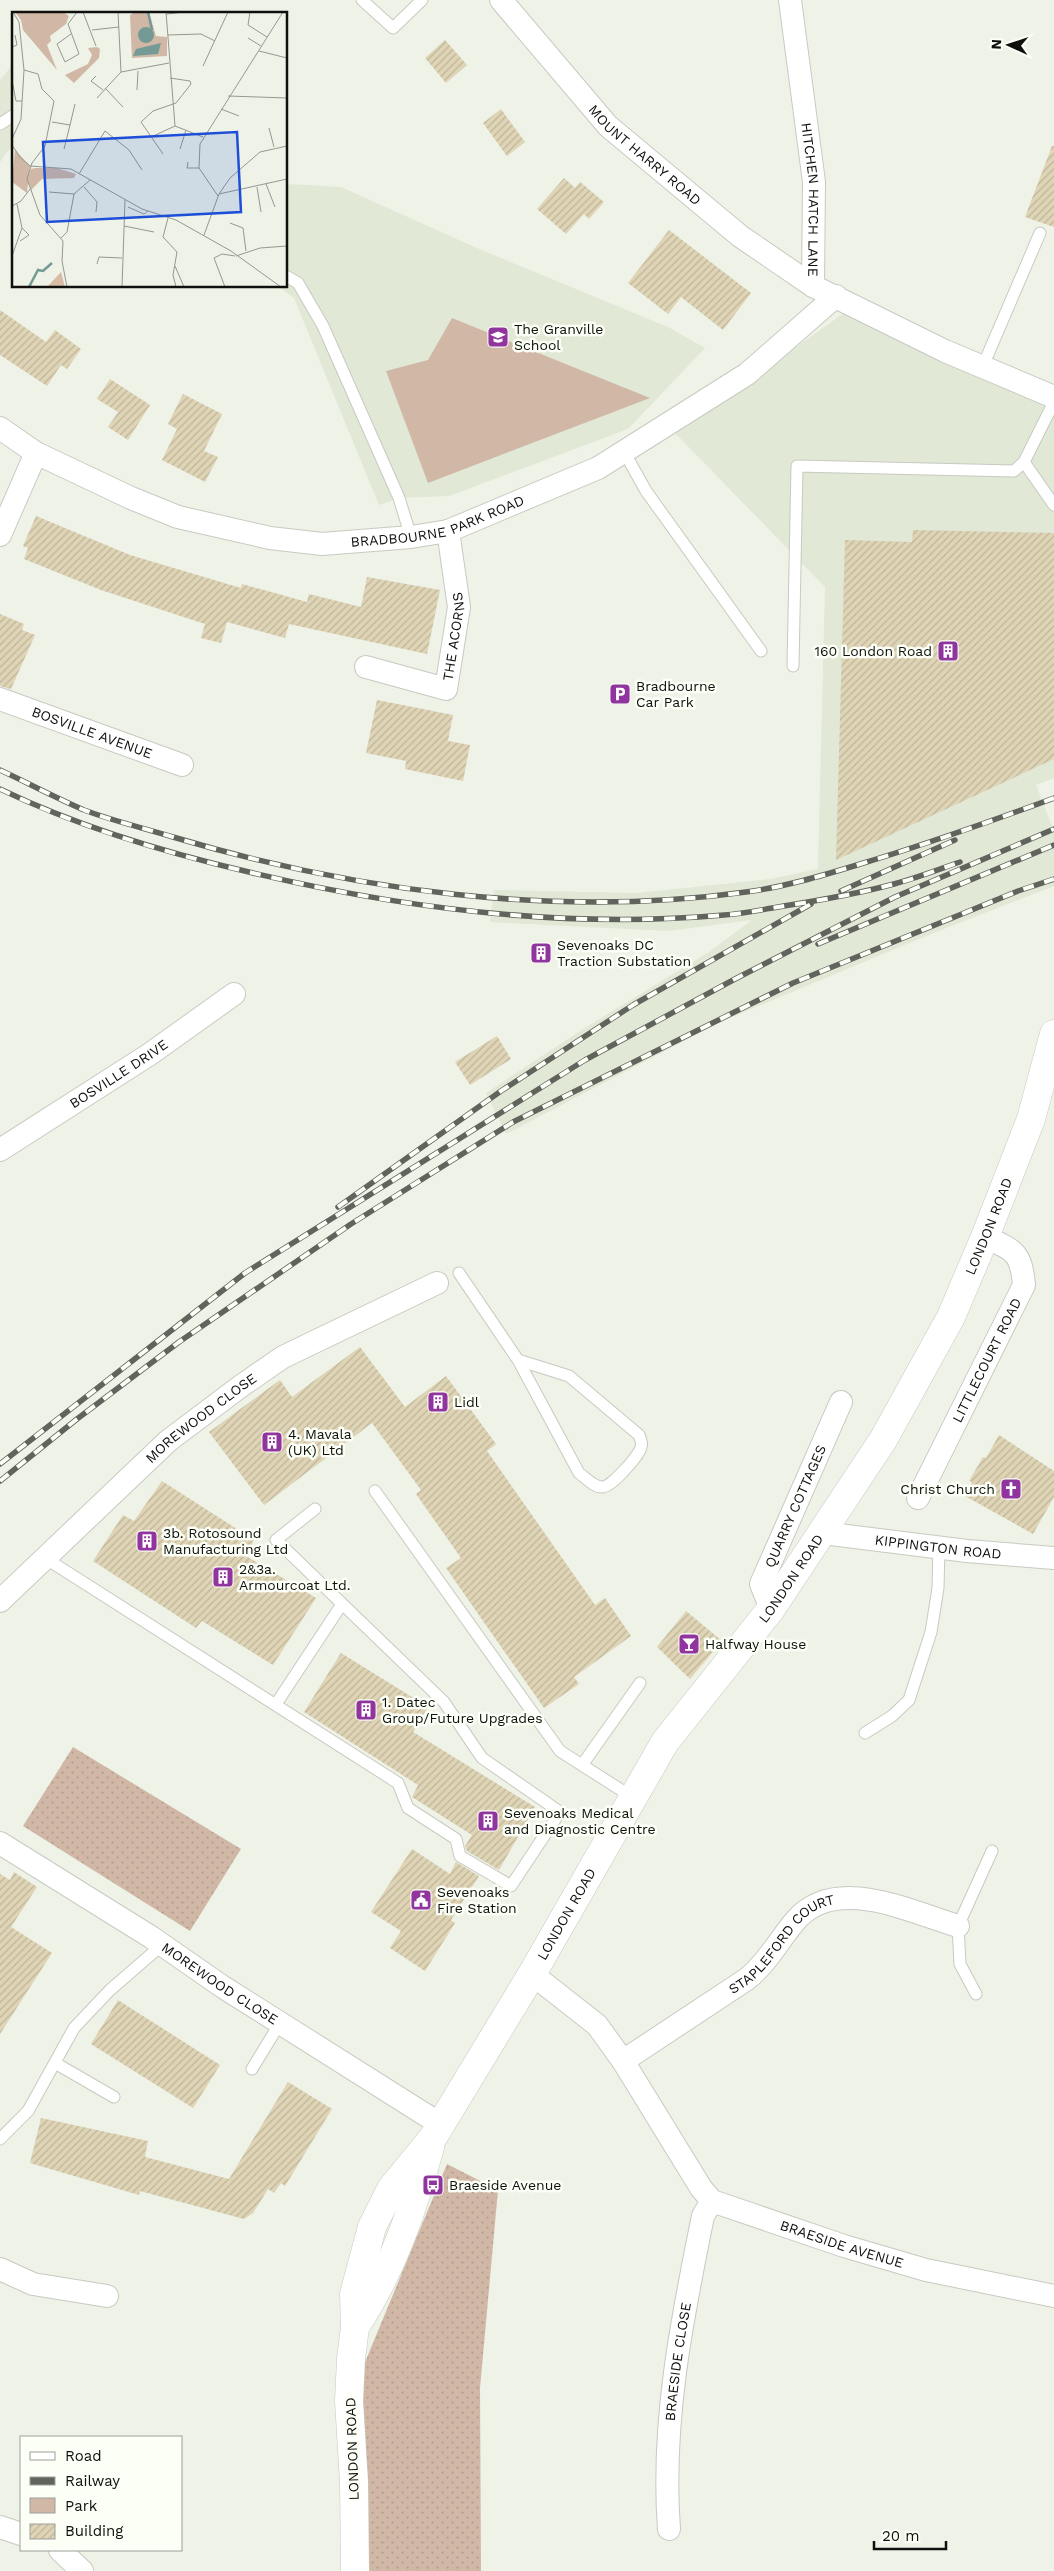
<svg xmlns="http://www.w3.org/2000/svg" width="1054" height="2571" font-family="'Work Sans',sans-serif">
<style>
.built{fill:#e1e8d6}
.grass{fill:url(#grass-dots)}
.green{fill:#d1b8a6}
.building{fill:url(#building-hatch)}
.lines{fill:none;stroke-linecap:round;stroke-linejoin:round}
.service-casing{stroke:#c7cac0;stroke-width:13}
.minor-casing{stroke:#c7cac0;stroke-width:24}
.primary-casing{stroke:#c7cac0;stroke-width:29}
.service{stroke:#fff;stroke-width:11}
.minor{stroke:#fff;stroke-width:22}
.primary{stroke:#fff;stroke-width:28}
.rail-casing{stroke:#61635d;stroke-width:5.5}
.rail{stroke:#fcfff6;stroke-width:4;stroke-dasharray:11;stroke-linecap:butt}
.labels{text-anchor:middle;stroke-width:5;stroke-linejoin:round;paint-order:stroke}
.street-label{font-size:14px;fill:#0f100d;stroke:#fcfff6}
.poi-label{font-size:14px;fill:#0f100d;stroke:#fcfff6;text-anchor:start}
.inset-river{fill:none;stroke:#749a95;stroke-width:2.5}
.inset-road{fill:none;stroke:#959890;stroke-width:1}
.view{fill:#1d4ed8;fill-opacity:0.15;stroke:#1d4ed8;stroke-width:2.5}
.inset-edge{fill:none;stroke:#0f100d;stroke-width:2.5}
</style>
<defs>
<pattern id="grass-dots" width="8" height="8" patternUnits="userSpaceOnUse" patternTransform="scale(1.25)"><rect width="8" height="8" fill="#d1b8a6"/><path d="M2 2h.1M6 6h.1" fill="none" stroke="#b29d8e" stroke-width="1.8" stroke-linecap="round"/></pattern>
<pattern id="building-hatch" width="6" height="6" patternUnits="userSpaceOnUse" patternTransform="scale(1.25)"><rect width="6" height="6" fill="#dfd4b5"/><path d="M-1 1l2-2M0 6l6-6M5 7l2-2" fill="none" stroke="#beb59a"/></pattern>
</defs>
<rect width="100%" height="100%" fill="#eef2e7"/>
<!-- built -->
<path class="built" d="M14,63V143L0,162V80Z
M286,184L341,187L479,249L668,327L705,348L628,429L449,496L399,498L379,505L294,298L277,286H286Z
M851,308L1054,410V778L1036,785L1054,831V886L931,934L720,1022L506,1134L486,1093L580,1031L709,952L752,920L668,931L490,922L494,890L637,893L770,879L818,869L825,587L675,433Z"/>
<!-- grass -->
<path class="grass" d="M73,1747L241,1849L190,1931L23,1826Z
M447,2164L498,2190L480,2388L481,2571H355L349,2401Z"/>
<!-- green -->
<path class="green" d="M452,318L650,398L428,483L386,371L428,360Z"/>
<!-- building -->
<path class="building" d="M445,40L467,65L446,83L425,58Z
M501,109L525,142L507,156L483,123Z
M1052,146H1054V227L1025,217Z
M564,178L575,188L580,182L604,202L589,219L584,214L566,234L537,209Z
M669,230L751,293L723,330L681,297L668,314L628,283Z
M0,310L46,342L55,330L81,349L67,369L61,365L47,386L0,355Z
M110,379L150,405L128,440L108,427L118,412L97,399Z
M183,394L222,414L204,451L218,457L205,482L162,460L177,429L168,424Z
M36,516L130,555L241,588L242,584L307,602L309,594L361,607L367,577L440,590L427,654L289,624L285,638L227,622L221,643L201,638L205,624L101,590L24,559L28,548L23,546Z
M913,530L1054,533V759L836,860L845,540L912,542Z
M0,614L24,624L22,630L35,635L11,689L0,686Z
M377,700L453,715L448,741L470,745L463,781L405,769L406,761L366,753Z
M497,1036L511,1059L470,1085L455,1062Z
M360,1347L405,1407L446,1376L496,1444L487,1451L595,1605L605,1598L631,1636L574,1677L579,1684L544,1708L446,1568L461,1558L416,1494L421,1490L372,1423L264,1505L209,1432L280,1380L292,1397Z
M999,1435L1054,1471V1497L1033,1534L965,1496L972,1482L969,1481L983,1457L986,1458Z
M162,1481L254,1540L246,1556L316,1598L273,1665L202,1621L196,1628L93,1561L123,1515L134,1521Z
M686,1611L722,1641L690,1679L657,1647Z
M341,1653L428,1707L413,1732L535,1807L499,1870L467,1851L465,1846L472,1835L412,1797L418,1785L304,1712Z
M412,1849L450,1874L456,1862L479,1876L451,1920L455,1923L425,1971L390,1948L401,1931L371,1912Z
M14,1872L37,1887L11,1927L52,1953L0,2034V1874L10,1880Z
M118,2000L220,2065L193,2108L91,2044Z
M288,2082L332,2109L285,2186L281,2183L274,2193L268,2189L253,2213L244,2219L140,2191L139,2195L30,2163L41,2118L148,2141L145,2157L229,2179Z"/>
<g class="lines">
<!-- service casing -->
<g class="service-casing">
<path id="service" d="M362,0L393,28L422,0
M0,124L14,115
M286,276L298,283L323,326L399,498L411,537
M982,368L1040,233
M623,450L646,491L761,651
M1024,462L1054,505
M793,666L797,466L1014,471L1024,462L1054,402
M459,1273L518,1360L579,1473C586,1478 594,1487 602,1487C611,1488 636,1458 640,1450C643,1444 641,1440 639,1435L569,1376L518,1360
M375,1491L560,1751L632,1797
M45,1558L398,1783L408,1808L456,1839L460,1856L511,1886L560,1812L482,1758L444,1702L276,1540L315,1509
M276,1704L342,1604
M865,1733L892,1716L909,1700L931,1632L938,1588L939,1547
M582,1765L640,1683
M976,1994L960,1964L958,1926L992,1851
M55,2063L114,2097
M252,2069L280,2023
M0,2139L28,2111L74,2028L110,1990L162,1945"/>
</g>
<!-- minor casing -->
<g class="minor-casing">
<g id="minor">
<path id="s1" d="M501,0L608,126L740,236L813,286L945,351L1054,397"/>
<path id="s2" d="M790,0L814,182L813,286"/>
<path id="s3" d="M0,428L36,453L131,498L178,517L270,538L322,544L411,537L448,531L598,468L747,374L836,296"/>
<path d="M0,535L36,453"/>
<path id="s4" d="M366,667L446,689L459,607L448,531"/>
<path id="s5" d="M0,699L182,765"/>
<path id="s6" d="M0,1150L150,1054L234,994"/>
<path id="s7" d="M918,1498L1024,1285C1021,1252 1014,1250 985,1237"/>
<path id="s8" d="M823,1533L967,1551L1054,1558"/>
<path id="s9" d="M0,1601L168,1441L241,1386L283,1357L437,1283"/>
<path id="s10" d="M771,1609L761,1584L841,1402"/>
<path id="s11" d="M0,1843L151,1937L223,1987L440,2124"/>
<path id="s12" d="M532,1974L597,2025L623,2061L701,2188L712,2201L844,2246L926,2270L1054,2296"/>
<path id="s13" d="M623,2061L747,1979C767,1963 779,1940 796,1920C836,1874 910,1912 958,1926"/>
<path d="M0,2269L33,2284L107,2296"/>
<path d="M0,2527L21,2534"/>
<path id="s14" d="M669,2529C661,2423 682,2319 703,2216L712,2201"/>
<path d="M60,2550L82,2571"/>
</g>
</g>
<!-- primary casing -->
<g class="primary-casing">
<g id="primary">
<path d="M355,2327C391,2273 413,2210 430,2147"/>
<path id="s15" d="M355,2571L354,2482L349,2401L351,2359L355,2327L354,2294L372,2227L391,2189L432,2139L532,1974L665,1742L771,1609L883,1440L951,1317L985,1237L1031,1119L1054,1034"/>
</g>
</g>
<!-- service -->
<use href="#service" class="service"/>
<!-- minor -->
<use href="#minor" class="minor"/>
<!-- primary -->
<use href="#primary" class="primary"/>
<!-- rail casing -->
<g class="rail-casing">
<path id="rail" d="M0,770C28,783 56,798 84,810C113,821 144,828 173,837C354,891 557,918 746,892C784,887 821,876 857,865C924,845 989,822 1054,798
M0,789C81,828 166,853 253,873C406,909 567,929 724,915C742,914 760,910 778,907C815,901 853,895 890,885C914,879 937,870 960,862
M841,891L955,840
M818,944L1054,845
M338,1207L501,1091L633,1005L811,904
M0,1464L245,1273L585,1060L735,979L895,897L1054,829
M0,1481L77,1419L179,1342L351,1224L513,1122L793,983L1018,891L1054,879"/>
</g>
<!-- rail -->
<use href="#rail" class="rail"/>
</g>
<!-- icons -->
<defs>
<g id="school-square" transform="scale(1.125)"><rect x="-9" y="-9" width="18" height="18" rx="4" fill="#90349e" stroke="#fcfff6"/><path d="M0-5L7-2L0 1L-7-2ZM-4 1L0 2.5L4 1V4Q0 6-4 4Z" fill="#fff"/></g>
<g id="building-square" transform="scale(1.125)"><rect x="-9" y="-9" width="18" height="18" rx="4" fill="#90349e" stroke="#fcfff6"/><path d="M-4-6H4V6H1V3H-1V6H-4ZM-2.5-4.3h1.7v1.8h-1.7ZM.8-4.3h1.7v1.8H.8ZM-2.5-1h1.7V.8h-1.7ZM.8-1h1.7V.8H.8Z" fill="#fff"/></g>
<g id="parking-square" transform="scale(1.125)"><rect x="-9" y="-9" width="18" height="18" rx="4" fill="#90349e" stroke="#fcfff6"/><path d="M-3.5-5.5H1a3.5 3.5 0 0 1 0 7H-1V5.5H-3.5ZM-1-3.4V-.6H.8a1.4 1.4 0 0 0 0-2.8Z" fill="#fff"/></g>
<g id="church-square" transform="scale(1.125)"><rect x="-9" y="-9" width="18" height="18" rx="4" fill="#90349e" stroke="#fcfff6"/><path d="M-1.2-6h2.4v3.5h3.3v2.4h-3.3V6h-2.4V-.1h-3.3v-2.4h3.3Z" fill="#fff"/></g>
<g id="bar-square" transform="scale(1.125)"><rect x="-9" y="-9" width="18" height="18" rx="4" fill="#90349e" stroke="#fcfff6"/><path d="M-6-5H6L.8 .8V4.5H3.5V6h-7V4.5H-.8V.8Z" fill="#fff"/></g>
<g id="civic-square" transform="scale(1.125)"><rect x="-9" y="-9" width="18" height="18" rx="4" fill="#90349e" stroke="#fcfff6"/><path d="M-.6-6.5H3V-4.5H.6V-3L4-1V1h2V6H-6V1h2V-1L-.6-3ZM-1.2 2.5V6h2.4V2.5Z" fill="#fff"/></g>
<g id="bus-square" transform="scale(1.125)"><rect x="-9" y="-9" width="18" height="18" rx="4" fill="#90349e" stroke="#fcfff6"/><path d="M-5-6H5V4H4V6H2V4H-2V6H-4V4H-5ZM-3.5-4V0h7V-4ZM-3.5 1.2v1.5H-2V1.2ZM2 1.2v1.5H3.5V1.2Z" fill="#fff"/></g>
</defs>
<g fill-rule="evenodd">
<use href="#school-square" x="498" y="337"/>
<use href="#building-square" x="948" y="651"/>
<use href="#parking-square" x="620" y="694"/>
<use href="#building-square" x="541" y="953"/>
<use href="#building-square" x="438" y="1402"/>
<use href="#building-square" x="272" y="1442"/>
<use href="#church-square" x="1011" y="1489"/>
<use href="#building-square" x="147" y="1541"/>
<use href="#building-square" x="223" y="1577"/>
<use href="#bar-square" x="689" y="1644"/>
<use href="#building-square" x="366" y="1710"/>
<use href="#building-square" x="488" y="1821"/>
<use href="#civic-square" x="421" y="1900"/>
<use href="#bus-square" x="433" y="2185"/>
</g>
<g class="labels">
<!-- street labels -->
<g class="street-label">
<text dy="5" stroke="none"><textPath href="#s1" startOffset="212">MOUNT HARRY ROAD</textPath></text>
<text dy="5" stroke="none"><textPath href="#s2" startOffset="201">HITCHEN HATCH LANE</textPath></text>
<text dy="5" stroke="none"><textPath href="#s3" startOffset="465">BRADBOURNE PARK ROAD</textPath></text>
<text dy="5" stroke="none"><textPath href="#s4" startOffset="136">THE ACORNS</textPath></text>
<text dy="5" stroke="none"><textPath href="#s5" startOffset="98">BOSVILLE AVENUE</textPath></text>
<text dy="5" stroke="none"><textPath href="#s6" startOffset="141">BOSVILLE DRIVE</textPath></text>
<text dy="5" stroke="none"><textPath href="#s15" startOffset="1526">LONDON ROAD</textPath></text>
<text dy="5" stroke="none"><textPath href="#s7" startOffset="154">LITTLECOURT ROAD</textPath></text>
<text dy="5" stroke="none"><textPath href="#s9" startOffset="272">MOREWOOD CLOSE</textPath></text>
<text dy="5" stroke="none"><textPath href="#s10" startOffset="112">QUARRY COTTAGES</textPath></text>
<text dy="5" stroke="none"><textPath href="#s8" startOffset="116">KIPPINGTON ROAD</textPath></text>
<text dy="5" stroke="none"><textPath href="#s15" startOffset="1121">LONDON ROAD</textPath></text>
<text dy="5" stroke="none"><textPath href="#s15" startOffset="716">LONDON ROAD</textPath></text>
<text dy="5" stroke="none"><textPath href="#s13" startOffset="199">STAPLEFORD COURT</textPath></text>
<text dy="5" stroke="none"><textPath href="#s11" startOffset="261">MOREWOOD CLOSE</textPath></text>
<text dy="5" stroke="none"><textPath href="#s12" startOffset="430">BRAESIDE AVENUE</textPath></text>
<text dy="5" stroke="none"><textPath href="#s14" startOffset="168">BRAESIDE CLOSE</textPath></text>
<text transform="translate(352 2449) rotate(-92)" y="5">LONDON ROAD</text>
</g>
<!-- poi labels -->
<g class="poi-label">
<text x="514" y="334">The Granville<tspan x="514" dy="16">School</tspan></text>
<text x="932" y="656" text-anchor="end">160 London Road</text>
<text x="636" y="691">Bradbourne<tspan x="636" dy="16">Car Park</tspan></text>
<text x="557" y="950">Sevenoaks DC<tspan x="557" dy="16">Traction Substation</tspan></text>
<text x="454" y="1407">Lidl</text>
<text x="288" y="1439">4. Mavala<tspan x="288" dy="16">(UK) Ltd</tspan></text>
<text x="995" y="1494" text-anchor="end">Christ Church</text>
<text x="163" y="1538">3b. Rotosound<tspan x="163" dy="16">Manufacturing Ltd</tspan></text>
<text x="239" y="1574">2&amp;3a.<tspan x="239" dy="16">Armourcoat Ltd.</tspan></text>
<text x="705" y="1649">Halfway House</text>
<text x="382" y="1707">1. Datec<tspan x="382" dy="16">Group/Future Upgrades</tspan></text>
<text x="504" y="1818">Sevenoaks Medical<tspan x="504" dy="16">and Diagnostic Centre</tspan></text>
<text x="437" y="1897">Sevenoaks<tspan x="437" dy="16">Fire Station</tspan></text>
<text x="449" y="2190">Braeside Avenue</text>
</g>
</g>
<!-- overview -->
<g transform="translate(12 12)">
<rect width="275" height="275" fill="#eef2e7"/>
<path d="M23,156H45L64,162L62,166L30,167L19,178L15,167L19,157Z" fill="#d1b8a6"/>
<path d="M49,260L53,275H35Z" fill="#d8bca8"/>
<path d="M3,0H51L57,4L54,12L38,24L39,29L35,33L45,58L11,18L9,8ZM123,0H137L144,24L155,25V44L120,46L118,3ZM85,35L88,37L87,46L62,71L53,63L76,52L80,43L76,36ZM3,138L18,154L15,181L0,170Z" fill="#d1b8a6"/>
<path d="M126 23a8 8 0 1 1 16 0a8 8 0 1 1-16 0ZM149,31L146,42L121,44L124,37Z" fill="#749a95"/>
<path class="inset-river" d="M136,0L140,18M17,275L26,258L31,259L40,251"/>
<path class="inset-road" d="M71,0L84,34M154,0L163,114M238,0L236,13L255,25M155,2L172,0M80,18L107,15M59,22L45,32L53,50L67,42L56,12L65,0M156,23L189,22L203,29M236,26L249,34M0,35L5,33L3,23M247,39L275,46M191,54L216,0M12,58L26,62L30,77L42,89L33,134L20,151L15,167L28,203L51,229L50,249L55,275M109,60L157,51M84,64L79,69L91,78M0,68L4,89H10M93,76L111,95M125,78L126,59M216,84L275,86M85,86L109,60L106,0M209,97L227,104M40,110L58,113L63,92M163,114L191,125M257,116L262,135M139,125L163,114M0,127L9,107L12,58L7,10L1,0M0,133L8,145L18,154L59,157L130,197L164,208L219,239L269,275M52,137L58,113M168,137L174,118M151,142L129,110L141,99L164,91L179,72L178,69L158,66M176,150L175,156H187M67,162L93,119L117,138L130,158M254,172L263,195M72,175L85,190L84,200M245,175L249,200M37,180L62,182M207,182L275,167M206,184L187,156L188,132L271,0M0,194L9,189L18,177M116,195L132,202L136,199M156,206L151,225L165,240L161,263L164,275M218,211L231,216L234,239M112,214L142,220M192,223L207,182L218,166L248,140L275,134M49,226L55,220L62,182L78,168M8,229L17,223L10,216M0,244L10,216L5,192M224,244L248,236L275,234M85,252L87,245L110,246M163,254L172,275M110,275L113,188M213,275L202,246L210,242L223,244"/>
<path class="view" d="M225,120L229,200L35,210L31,130Z"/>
<rect width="275" height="275" class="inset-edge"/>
</g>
<!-- legend -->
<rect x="20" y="2436" width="162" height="115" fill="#fcfff6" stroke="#9d9f99"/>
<rect x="30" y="2452" width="25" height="8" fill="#ffffff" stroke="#9d9f99"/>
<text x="65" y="2461" font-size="15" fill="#0f100d">Road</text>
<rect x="30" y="2477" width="25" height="8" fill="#61635d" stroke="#9d9f99"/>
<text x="65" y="2486" font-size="15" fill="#0f100d">Railway</text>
<rect x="30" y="2498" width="25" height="15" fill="#d1b8a6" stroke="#9d9f99"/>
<text x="65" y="2511" font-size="15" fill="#0f100d">Park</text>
<rect x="30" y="2524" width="25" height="15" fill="url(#building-hatch)" stroke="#9d9f99"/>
<text x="65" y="2536" font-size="15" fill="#0f100d">Building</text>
<!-- north arrow -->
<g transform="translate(1009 45) rotate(273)" stroke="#fcfff6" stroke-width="4" paint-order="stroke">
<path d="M0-4L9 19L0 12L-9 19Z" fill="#0f100d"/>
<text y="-8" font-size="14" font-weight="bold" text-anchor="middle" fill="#0f100d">N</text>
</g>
<!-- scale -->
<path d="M874 2541v8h72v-8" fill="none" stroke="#0f100d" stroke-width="2.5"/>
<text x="882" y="2541" font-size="15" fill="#0f100d" stroke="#fcfff6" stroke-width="4" paint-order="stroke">20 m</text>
</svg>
